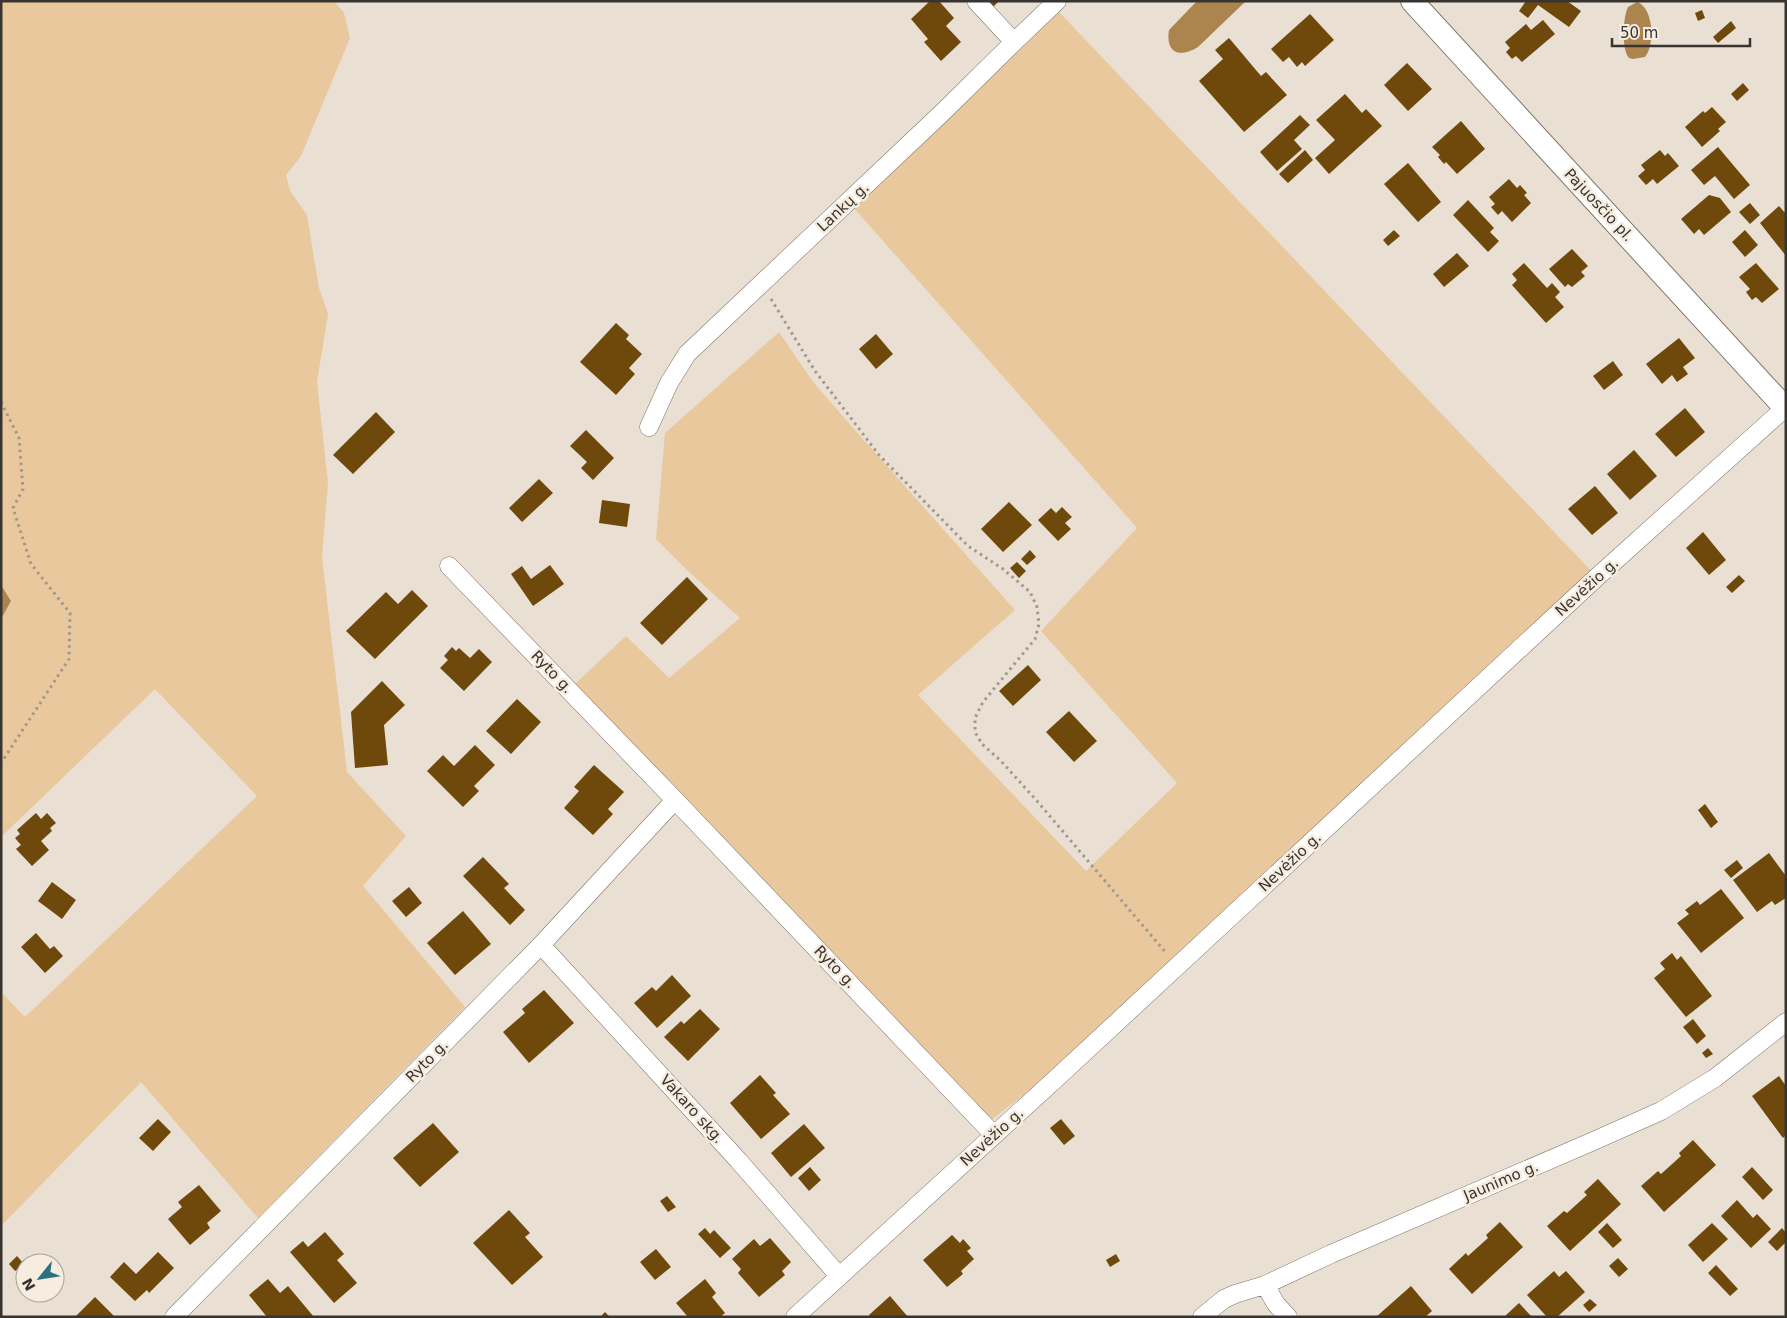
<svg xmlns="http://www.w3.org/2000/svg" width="1787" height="1318" font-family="'DejaVu Sans',sans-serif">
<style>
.green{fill:#e9c89e}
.water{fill:#ac844d}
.building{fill:#6e490b}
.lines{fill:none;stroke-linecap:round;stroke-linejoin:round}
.minor-casing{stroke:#7e756a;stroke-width:19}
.major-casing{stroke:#7e756a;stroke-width:24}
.path{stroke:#9f988f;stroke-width:3;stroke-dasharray:2.5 4;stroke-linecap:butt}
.minor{stroke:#fff;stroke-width:18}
.major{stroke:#fff;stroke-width:22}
.labels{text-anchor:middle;stroke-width:5;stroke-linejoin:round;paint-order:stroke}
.street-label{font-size:15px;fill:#383430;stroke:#f6ecdf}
</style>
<rect width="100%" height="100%" fill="#e9dfd2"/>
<!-- green -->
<path class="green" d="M1,1H334L344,13L350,38L301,156L286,175L290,191L307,215L319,288L328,314L317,382L328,483L322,557L347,772L406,836L363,886L465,1007L258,1218L141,1082L1,1226V992L25,1017L257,796L155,689L1,837V619L11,601L1,585Z
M1059,12L1597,577L1178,966L1165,965L1055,1070L990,1121L575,684L626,636L669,678L740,618L689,572L656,539L665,433L779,332L813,382L847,421L1015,610L918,695L1086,871L1177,783L1041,631L1137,528L845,198L969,97Z"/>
<!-- water -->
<path class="water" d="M1197,1H1246L1198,47C1181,58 1165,54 1169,30Z
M1637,2C1654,8 1655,45 1645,57L1633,59L1629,58C1621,49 1623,17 1628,7Z
M1,585L11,601L1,619Z"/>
<!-- building -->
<path class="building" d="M930,1H939L954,18L946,26L961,42L941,61L924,42L928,39L911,19Z
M988,1H999L993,7Z
M1526,1H1567L1581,11L1569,27L1538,5L1528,18L1519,11Z
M1702,10L1705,18L1698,21L1695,13Z
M1310,14L1334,40L1305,66L1302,62L1297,67L1289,57L1283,62L1271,49Z
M1543,20L1555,34L1522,62L1516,56L1512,59L1506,52L1510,48L1505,42L1526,24L1531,30Z
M1731,21L1736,28L1718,43L1713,37Z
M1229,38L1261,76L1266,72L1287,95L1244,132L1199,81L1223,59L1215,50Z
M1407,63L1432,89L1408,111L1384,85Z
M1743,83L1749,90L1737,101L1731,94Z
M1345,94L1362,113L1366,109L1382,126L1329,174L1315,158L1335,140L1316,120Z
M1712,107L1726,122L1718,129L1720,131L1702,147L1685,127L1703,111L1705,113Z
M1300,115L1310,125L1294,140L1302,149L1277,171L1260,152Z
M1461,121L1485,149L1457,174L1446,162L1444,164L1438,157L1440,155L1432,147Z
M1718,147L1750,185L1734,199L1715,176L1704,185L1691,170Z
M1305,150L1313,160L1288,183L1279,174Z
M1660,150L1665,156L1668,153L1679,166L1657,184L1653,179L1646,185L1638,176L1645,170L1641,165Z
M1408,163L1441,202L1418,222L1384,184Z
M1509,179L1517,188L1520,185L1527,193L1524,195L1531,203L1512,222L1502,211L1498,215L1491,207L1495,204L1489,197Z
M1709,195L1720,198L1731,212L1704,235L1699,229L1694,234L1681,219Z
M1468,200L1494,228L1490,232L1499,241L1488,252L1453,215Z
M1750,203L1760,215L1750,224L1739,212Z
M1779,206L1786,214V256L1760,223Z
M1394,230L1400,236L1388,246L1383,240Z
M1745,230L1758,245L1745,257L1732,242Z
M1572,249L1588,266L1581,272L1585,276L1572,287L1568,284L1565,287L1549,269Z
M1457,253L1469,266L1444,287L1433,274Z
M1524,263L1547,288L1552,283L1560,292L1555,297L1564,307L1546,323L1512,285L1517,280L1512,274Z
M1756,263L1779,289L1762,303L1756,297L1752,300L1746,292L1750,289L1739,277Z
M616,323L629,335L626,339L642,354L629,368L635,374L616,395L580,362Z
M876,334L893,354L876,369L859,349Z
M1679,338L1695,358L1683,367L1688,374L1677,382L1672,375L1662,384L1646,364Z
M1613,361L1623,375L1604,390L1593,376Z
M1685,408L1705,432L1676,457L1655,434Z
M376,412L395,432L353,474L333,455Z
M586,430L614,458L593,480L581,468L587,462L570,446Z
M1634,450L1657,476L1630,500L1607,474Z
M539,479L553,493L522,522L509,508Z
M1595,486L1618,513L1592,535L1568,509Z
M602,500L630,504L627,527L599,523Z
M1009,502L1032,525L1003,552L981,529Z
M1062,507L1072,517L1065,523L1071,529L1058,541L1038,520L1051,508L1056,513Z
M1703,532L1726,560L1709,575L1686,548Z
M1030,550L1036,557L1027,565L1021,559Z
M1017,562L1026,571L1019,578L1010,568Z
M550,565L564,584L533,606L511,574L522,566L531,579Z
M1739,575L1745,581L1732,593L1726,587Z
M687,577L708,599L662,645L640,623Z
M412,590L428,606L375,659L346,631L386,592L398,604Z
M452,647L456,651L459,648L470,658L479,649L492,662L464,691L440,668L448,660L444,656Z
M1028,665L1041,680L1013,706L999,691Z
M382,681L405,705L384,725L388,765L355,768L351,712Z
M517,699L541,722L511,754L486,731Z
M1069,711L1097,741L1074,762L1046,732Z
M475,745L495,765L474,786L479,791L463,807L427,771L443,755L454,766Z
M594,765L624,792L608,809L613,814L593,835L564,808L579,791L574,787Z
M1705,804L1718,822L1711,828L1698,810Z
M36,813L41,819L47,813L56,823L50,828L52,831L41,841L49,850L32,866L16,849L21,845L15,838L20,834L17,830Z
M1769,853L1786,876V898L1775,905L1772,901L1757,912L1733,880Z
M483,857L509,884L504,888L525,910L510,925L463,876Z
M1737,860L1743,868L1731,878L1724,870Z
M52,882L76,900L62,919L38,901Z
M409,887L422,903L406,917L392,901Z
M1721,889L1744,918L1701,953L1677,923L1689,914L1685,910L1697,901L1700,905Z
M463,911L491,944L455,975L427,943Z
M36,933L50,949L54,946L63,956L45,973L21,947Z
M1672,953L1677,960L1681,956L1712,996L1686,1017L1654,978L1665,969L1660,963Z
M672,975L691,996L657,1028L634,1003L652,987L656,991Z
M544,990L574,1023L529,1063L503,1032L525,1013L522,1009Z
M700,1009L720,1029L688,1061L664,1037L681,1021L684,1024Z
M1693,1019L1706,1036L1697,1044L1683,1027Z
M1708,1048L1713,1054L1706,1058L1702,1053Z
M760,1075L776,1093L773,1095L790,1114L761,1139L730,1103Z
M1779,1076L1786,1086V1135L1783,1138L1752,1096Z
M158,1119L171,1132L153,1151L139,1138Z
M1061,1119L1075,1136L1064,1145L1050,1128Z
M433,1123L459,1152L420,1187L393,1158Z
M804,1124L825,1148L791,1177L771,1153Z
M1693,1140L1716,1165L1664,1212L1641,1186L1658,1171L1661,1174L1681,1156L1679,1153Z
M810,1167L821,1180L809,1191L798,1178Z
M1752,1167L1773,1190L1763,1200L1742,1177Z
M1598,1179L1621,1204L1570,1251L1547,1226L1564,1211L1567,1213L1587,1195L1584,1192Z
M199,1185L221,1211L207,1223L210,1228L190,1245L168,1219L182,1207L178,1202Z
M667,1196L676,1207L668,1212L660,1201Z
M1737,1200L1753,1218L1757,1214L1771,1229L1751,1248L1721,1216Z
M509,1210L530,1233L525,1237L543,1257L512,1285L473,1243Z
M1500,1222L1523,1247L1472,1294L1449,1269L1466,1253L1468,1256L1488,1238L1486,1235Z
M1607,1223L1622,1240L1613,1248L1598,1232Z
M1712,1223L1728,1239L1703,1262L1688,1245Z
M705,1228L710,1234L714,1230L731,1248L720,1258L698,1234Z
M1782,1228L1786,1233V1242L1777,1251L1768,1242Z
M325,1232L344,1254L337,1260L357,1283L334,1303L290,1252L303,1241L308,1247Z
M952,1235L960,1243L963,1239L971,1248L967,1251L974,1259L961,1271L963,1274L947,1287L923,1260Z
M770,1238L791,1262L782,1271L785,1275L759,1297L738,1273L741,1269L732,1259L754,1239L760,1246Z
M656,1249L671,1267L655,1280L640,1262Z
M158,1252L174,1268L149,1293L147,1290L135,1301L110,1277L124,1262L136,1274Z
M1116,1254L1120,1261L1110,1267L1106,1260Z
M17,1256L24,1264L15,1271L9,1264Z
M1618,1258L1628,1269L1619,1277L1609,1266Z
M1716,1265L1738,1289L1730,1296L1708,1273Z
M1554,1271L1559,1277L1566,1271L1585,1292L1557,1317H1547L1527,1295Z
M268,1279L280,1293L288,1286L314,1317H267L249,1295Z
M705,1279L716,1293L712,1297L725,1313L720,1317H688L676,1303Z
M1411,1286L1432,1311L1425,1317H1376Z
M890,1296L908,1317H870L869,1315Z
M95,1297L115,1317H75Z
M1590,1299L1597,1305L1589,1312L1583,1305Z
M1519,1303L1532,1317H1504Z
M605,1312L610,1317H600Z"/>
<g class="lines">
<!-- minor casing -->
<g class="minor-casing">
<path id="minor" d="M976,1L1014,42
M649,427L669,383L687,354L944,111L1014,42L1057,1
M449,566L675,800L994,1135
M541,945L738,1160L839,1276
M1265,1285L1276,1304L1288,1317
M174,1317L541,945L675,800
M795,1317L1061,1074L1597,577L1785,408
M1202,1317L1224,1299L1235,1294L1265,1285L1331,1254L1589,1143L1661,1111L1715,1078L1786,1022"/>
</g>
<!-- major casing -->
<g class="major-casing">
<path id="major" d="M1412,1L1786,409"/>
</g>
<!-- path -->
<path class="path" d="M771,299L815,371L879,455L968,546L1003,569L1030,592L1037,607L1039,624L1035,639L983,702L975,718V732L982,744L1001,761L1037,801L1167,954
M1,402L19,438L23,489L13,508L31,564L70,613L69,659L1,763"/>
<!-- minor -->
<use href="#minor" class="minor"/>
<!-- major -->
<use href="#major" class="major"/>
</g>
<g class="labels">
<!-- street labels -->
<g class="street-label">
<text transform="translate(1599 205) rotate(47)" y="5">Pajuosčio pl.</text>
<text transform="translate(843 207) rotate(-43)" y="5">Lankų g.</text>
<text transform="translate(1587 587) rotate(-42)" y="5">Nevėžio g.</text>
<text transform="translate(552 672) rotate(46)" y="5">Ryto g.</text>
<text transform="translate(1290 862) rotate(-43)" y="5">Nevėžio g.</text>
<text transform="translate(835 967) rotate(46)" y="5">Ryto g.</text>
<text transform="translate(427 1061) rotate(-45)" y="5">Ryto g.</text>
<text transform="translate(692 1109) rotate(48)" y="5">Vakaro skg.</text>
<text transform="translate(992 1137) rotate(-42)" y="5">Nevėžio g.</text>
<text transform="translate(1501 1181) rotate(-23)" y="5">Jaunimo g.</text>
</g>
</g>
<!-- border -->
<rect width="1787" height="1318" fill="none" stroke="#383430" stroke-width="5"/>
<!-- north arrow -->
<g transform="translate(40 1278) rotate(240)"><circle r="24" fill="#f6ecdf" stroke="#aaa299"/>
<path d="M0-4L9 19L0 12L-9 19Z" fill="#2b717e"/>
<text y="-8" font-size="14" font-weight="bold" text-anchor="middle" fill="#383430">N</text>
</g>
<!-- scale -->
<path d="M1612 38v8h138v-8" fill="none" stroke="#383430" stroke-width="2.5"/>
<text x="1620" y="38" font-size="15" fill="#383430" stroke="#f6ecdf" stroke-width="4" paint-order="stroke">50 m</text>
</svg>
